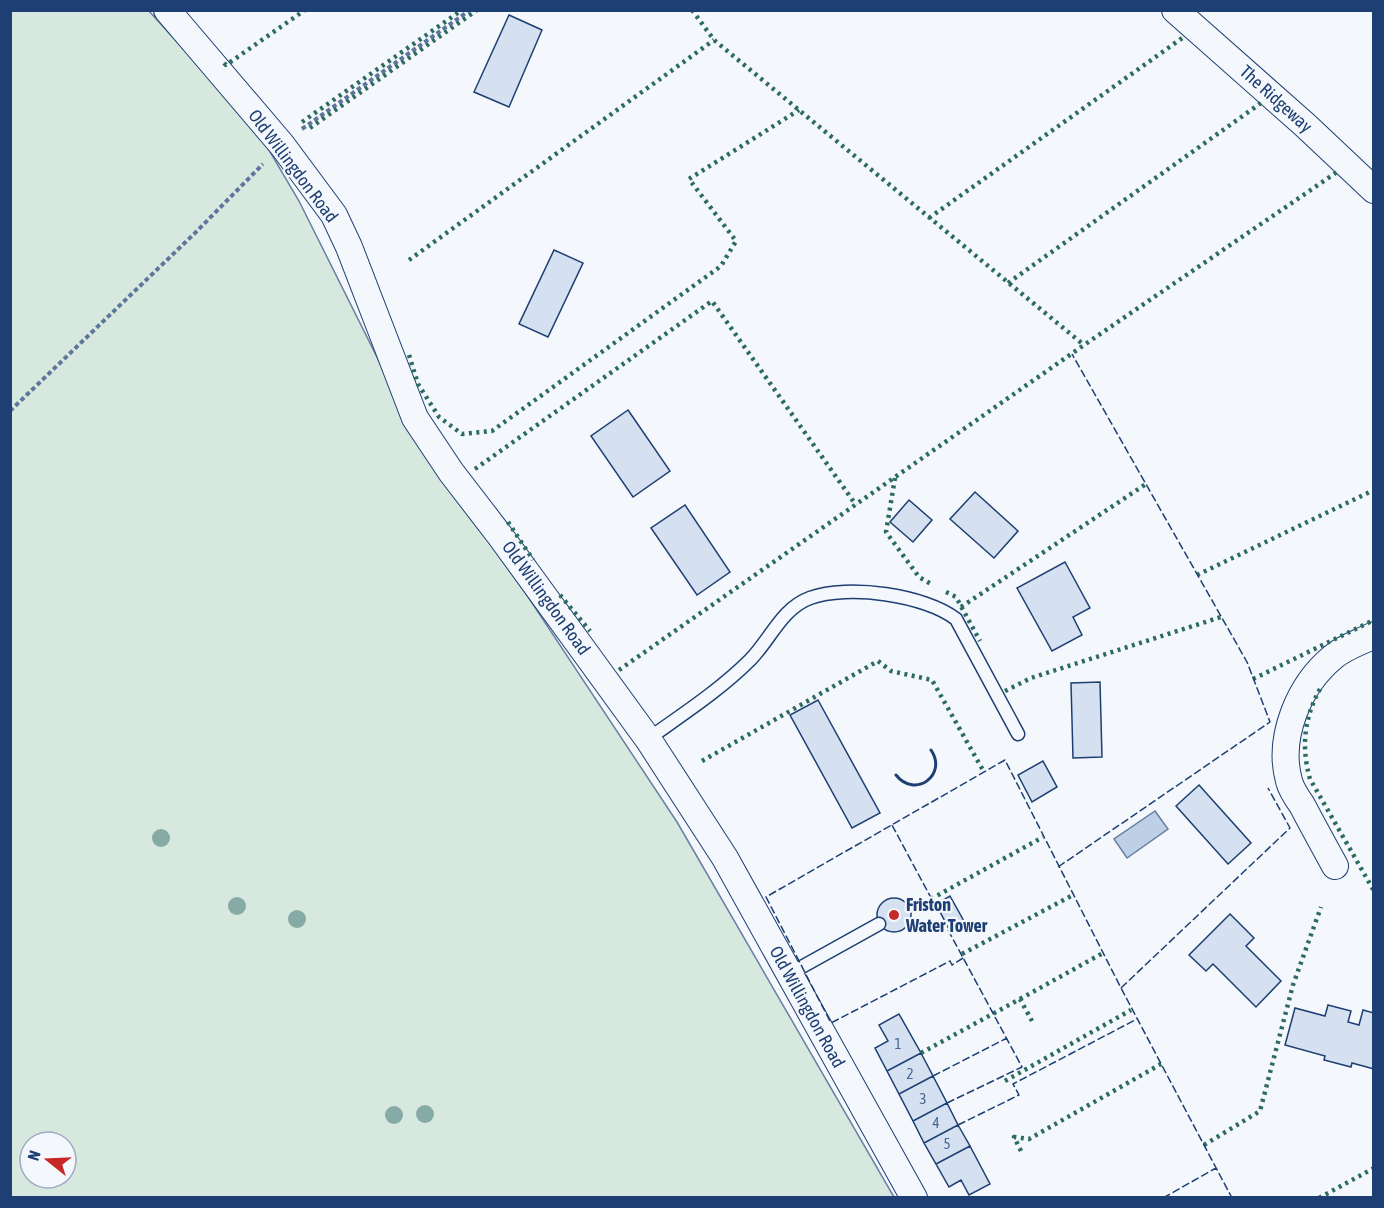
<svg xmlns="http://www.w3.org/2000/svg" width="1384" height="1208" font-family="'Asap Condensed',sans-serif">
<style>
.green{fill:#d7e8df;stroke:#687fa3;stroke-width:1.5;fill-rule:evenodd}
.water{fill:#bed0e5;stroke:#687fa3;stroke-width:1.5}
.building{fill:#d5e0f0;stroke:#1d3f73;stroke-width:1.5}
.lines{fill:none;stroke-linecap:round;stroke-linejoin:round}
.lane-casing{stroke:#1d3f73;stroke-width:15}
.street-casing{stroke:#1d3f73;stroke-width:28}
.path{stroke:#5e769c;stroke-width:4;stroke-dasharray:4.5 3;stroke-linecap:butt}
.lane{stroke:#f4f7fb;stroke-width:12}
.street{stroke:#f4f7fb;stroke-width:26}
.hedge{stroke:#2c6c60;stroke-width:4.5;stroke-dasharray:3 4.5;stroke-linecap:butt}
.fence{stroke:#1d3f73;stroke-width:1.5;stroke-dasharray:8 3;stroke-linecap:butt}
.wall{stroke:#1d3f73;stroke-width:3}
.tree{fill:#86aba6}
.poi-dot{fill:#c62828;stroke:#f4f7fb;stroke-width:2}
.labels{text-anchor:middle;stroke-width:4.5;stroke-linejoin:round;paint-order:stroke}
.number-label{font-size:15px;fill:#4b6792}
.street-label{font-size:18px;fill:#1d3f73;stroke:#f4f7fb}
.poi-label{font-size:18px;font-weight:bold;fill:#1d3f73;stroke:#f4f7fb;text-anchor:start}
</style>
<rect width="100%" height="100%" fill="#f4f7fb"/>
<!-- green -->
<path class="green" d="M10,11H149L259,133L299,201L401,405L677,822L894,1197H11ZM30,1142H66V1178H30Z"/>
<!-- water -->
<path class="water" d="M1155,811L1168,829L1127,858L1114,839Z"/>
<!-- building -->
<path class="building" d="M509,15L542,30L509,107L474,92Z
M554,250L583,263L548,337L519,324Z
M628,410L670,471L633,497L591,436Z
M975,492L1018,531L994,558L950,519Z
M909,500L932,520L913,542L890,522Z
M685,505L730,572L697,595L651,528Z
M1065,562L1090,608L1073,617L1082,635L1052,651L1017,588Z
M1100,682L1102,757L1073,758L1071,683Z
M818,700L880,813L852,828L790,715Z
M1043,761L1057,787L1032,802L1018,775Z
M1199,785L1251,843L1228,864L1176,806Z
M950,896L965,923L950,931L936,904Z
M877 915a17 17 0 1 1 34 0a17 17 0 1 1-34 0Z
M1230,914L1254,938L1246,946L1281,981L1256,1007L1213,964L1206,971L1189,955Z
M1328,1005L1351,1011L1348,1022L1359,1025L1363,1010L1374,1013V1069L1352,1063L1351,1067L1324,1060L1325,1056L1285,1045L1295,1008L1325,1016Z
M899,1014L921,1053L887,1071L875,1048L888,1041L879,1025Z
M921,1053L933,1076L899,1094L887,1071Z
M933,1076L947,1103L913,1121L899,1094Z
M947,1103L958,1125L924,1143L913,1121Z
M958,1125L970,1146L936,1164L924,1143Z
M970,1146L990,1184L969,1195L961,1180L949,1187L936,1164Z"/>
<g class="lines">
<!-- lane casing -->
<g class="lane-casing">
<path id="lane" d="M648,739C683,714 720,690 750,660C770,640 782,608 810,598C848,584 925,595 956,619L1018,734
M789,974L879,924"/>
</g>
<!-- street casing -->
<g class="street-casing">
<path id="street" d="M167,10L282,145L334,215L349,247L415,418L451,472L501,537L648,739L725,858L914,1198
M1175,10L1305,125L1374,190
M1335,866C1324,846 1313,826 1302,805C1297,798 1291,789 1289,781C1277,737 1299,685 1333,657C1344,647 1361,642 1374,635"/>
</g>
<!-- path -->
<path class="path" d="M302,129L470,10
M10,411L195,233L263,164"/>
<!-- lane -->
<use href="#lane" class="lane"/>
<!-- street -->
<use href="#street" class="street"/>
<!-- hedge -->
<path class="hedge" d="M692,10L714,40L1084,345
M224,63L226,65L305,10
M302,122L462,10
M310,128L477,10
M929,218L1185,36
M409,260L714,40
M1008,283L1261,103
M409,355L418,384L439,417L462,434L492,431L721,266L736,241L689,179L799,110
M475,469L712,301L856,505
M895,478L886,532L919,577L931,584
M508,522L533,560
M1197,575L1374,490
M946,592L956,597L980,641
M560,595L590,631
M961,607L1146,484
M619,670L1084,345L1337,172
M1253,679L1374,620
M1320,689C1304,718 1301,747 1310,779L1374,891
M1005,691L1031,678L1221,617
M702,761L878,661L891,671L932,680L984,772
M931,899L1043,837
M962,954L1073,895
M1020,999L1103,953
M921,1053L1020,999L1032,1021
M1005,1081L1131,1010
M1204,1145L1260,1111L1293,985L1321,907
M1021,1151L1014,1137L1029,1139L1161,1064
M1319,1198L1374,1168"/>
<!-- fence -->
<path class="fence" d="M892,825L937,909
M1058,867L1270,722L1247,662L1072,354
M963,958L952,965L950,961L831,1023L766,897L1005,760L1121,988L1232,1198
M1121,988L1290,828L1268,788
M933,1076L1007,1038
M947,1103L1022,1067L947,928
M958,1125L1019,1095L1013,1084L1137,1019
M1163,1198L1216,1168"/>
<!-- wall -->
<path class="wall" d="M896,775C915,799 948,775 931,750"/>
</g>
<!-- trees -->
<g class="tree">
<circle cx="161" cy="838" r="9"/>
<circle cx="237" cy="906" r="9"/>
<circle cx="297" cy="919" r="9"/>
<circle cx="425" cy="1114" r="9"/>
<circle cx="394" cy="1115" r="9"/>
</g>
<!-- markers -->
<circle class="poi-dot" cx="894" cy="915" r="6"/>
<g class="labels">
<!-- number labels -->
<g class="number-label">
<text x="898" y="1049">1</text>
<text x="910" y="1079">2</text>
<text x="923" y="1104">3</text>
<text x="936" y="1128">4</text>
<text x="947" y="1149">5</text>
</g>
<!-- street labels -->
<g class="street-label">
<text transform="translate(1276 99) rotate(42)" y="6">The Ridgeway</text>
<text transform="translate(293 166) rotate(53)" y="6">Old Willingdon Road</text>
<text transform="translate(546 598) rotate(54)" y="6">Old Willingdon Road</text>
<text transform="translate(807 1007) rotate(61)" y="6">Old Willingdon Road</text>
</g>
<!-- poi labels -->
<g class="poi-label">
<text x="906" y="911">Friston<tspan x="906" dy="21">Water Tower</tspan></text>
</g>
</g>
<!-- border -->
<rect width="1384" height="1208" fill="none" stroke="#1d3f73" stroke-width="24"/>
<!-- north arrow -->
<g transform="translate(48 1160) rotate(288)"><circle r="28" fill="#f4f7fb" stroke="#9eadc5" stroke-width="1.5"/>
<path d="M0-4.5L10 22L0 15L-10 22Z" fill="#c62828"/>
<text y="-9" font-size="16" font-weight="bold" text-anchor="middle" fill="#1d3f73">N</text>
</g>
</svg>
